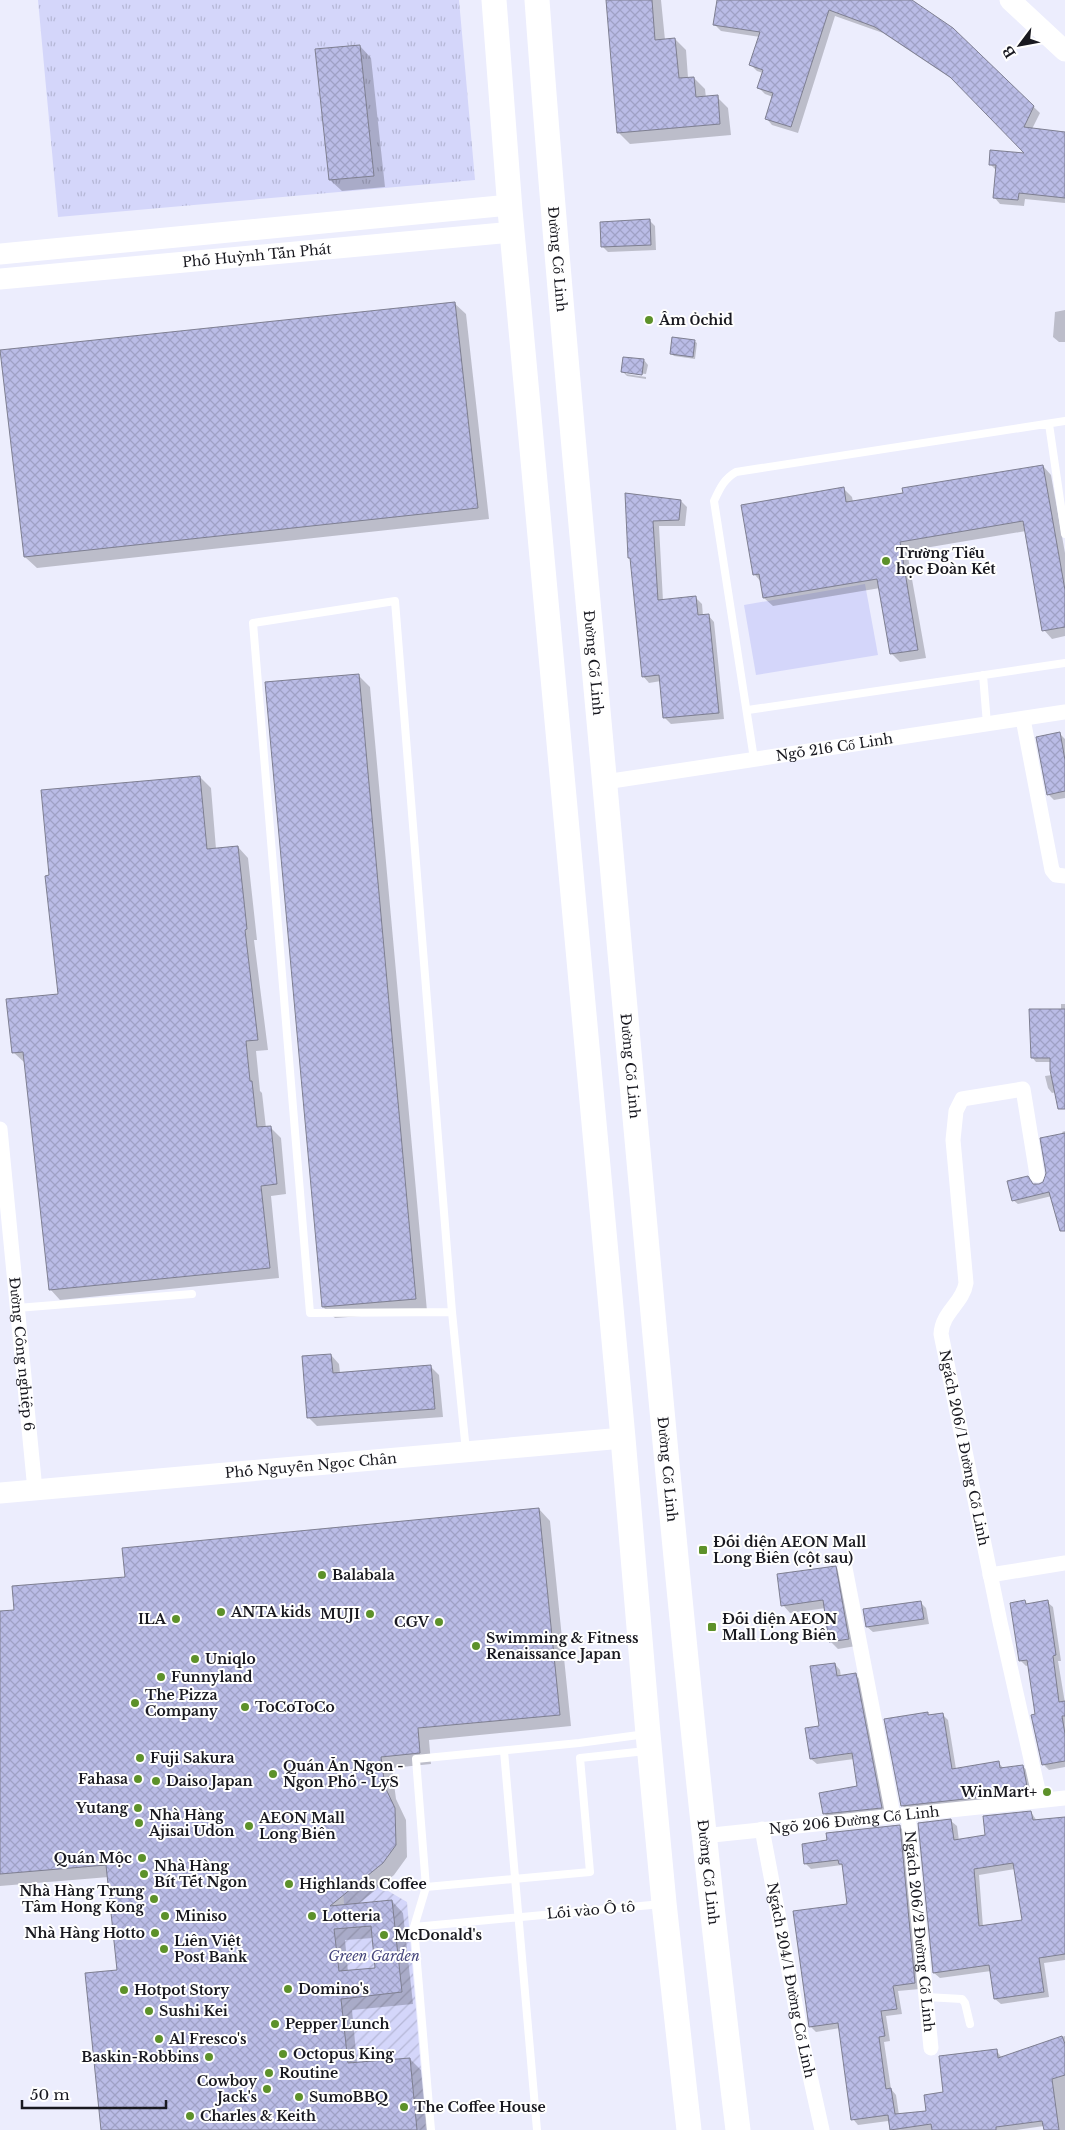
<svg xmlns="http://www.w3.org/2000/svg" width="1065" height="2130" font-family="'Libre Baskerville',serif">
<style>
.grass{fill:url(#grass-tufts)}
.garden{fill:url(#garden-furrows)}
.pitch{fill:#d4d6fa}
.shadow{fill:#0003;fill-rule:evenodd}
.building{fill:url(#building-cross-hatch);stroke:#7e7f91;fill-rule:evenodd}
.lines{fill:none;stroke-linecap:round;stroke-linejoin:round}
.lane{stroke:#fff;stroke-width:8}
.street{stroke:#fff;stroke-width:15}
.secondary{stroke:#fff;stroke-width:21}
.primary{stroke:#fff;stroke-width:25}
.poi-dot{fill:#5d912a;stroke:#fff;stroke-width:2}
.labels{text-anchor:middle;stroke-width:4;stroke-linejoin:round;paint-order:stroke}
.street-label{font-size:14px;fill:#191920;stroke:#fff}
.poi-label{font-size:14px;font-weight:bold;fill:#191920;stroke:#fff;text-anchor:start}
.park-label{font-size:14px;font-style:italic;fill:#45457b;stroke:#fff}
</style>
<defs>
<pattern id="grass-tufts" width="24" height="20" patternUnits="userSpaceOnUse" patternTransform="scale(1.25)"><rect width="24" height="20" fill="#d4d6fa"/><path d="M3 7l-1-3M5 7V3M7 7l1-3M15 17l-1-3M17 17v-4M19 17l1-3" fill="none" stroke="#b5b7d6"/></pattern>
<pattern id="garden-furrows" width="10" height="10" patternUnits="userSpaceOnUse" patternTransform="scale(1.25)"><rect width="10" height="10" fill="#d4d6fa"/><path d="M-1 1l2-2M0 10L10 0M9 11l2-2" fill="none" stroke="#b5b7d6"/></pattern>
<pattern id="building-cross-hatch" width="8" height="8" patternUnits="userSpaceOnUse" patternTransform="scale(1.25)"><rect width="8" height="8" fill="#babce6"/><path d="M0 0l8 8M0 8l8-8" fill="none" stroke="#9fa1c5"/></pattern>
</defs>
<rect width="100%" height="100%" fill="#ecedfd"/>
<!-- grass -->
<path class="grass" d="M38,0H459L475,180L58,217Z"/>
<!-- garden -->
<path class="garden" d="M378,1885L407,1902L426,2130H372L352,2106L334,1929L346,1928L343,1891Z"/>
<!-- pitch -->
<path class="pitch" d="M865,584L878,655L756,675L744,605Z"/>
<!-- shadow -->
<path class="shadow" d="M607,0H661L665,40L675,39L686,50L688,78H694L705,89L706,98L717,97L728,108L731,135L630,144L619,133Z
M718,0H910L952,29L1040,113L1032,129L1065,133V203L1025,199L1024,206L1000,204L994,197L997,171L990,164L1028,155L958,83L883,33L835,16L798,133L772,125L766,118L773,97L765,94L759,88L763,73L757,71L751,65L760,37L721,31L715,25Z
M360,46L371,58L385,187L342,191L330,180Z
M649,220L655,226L656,250L608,252L603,247Z
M454,303L466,314L489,519L37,568L25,557Z
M1065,310V342H1059L1053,337L1055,312Z
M694,341L697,343L695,359L674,356L671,353Z
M644,360L648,365L646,374L626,372V374L646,377V379L627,376L623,372Z
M1043,466L1051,475L1065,553V636L1052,639L1044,630L1026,531L907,551L926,658L900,662L892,654L880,588L773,606L764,598L761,582L755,575L844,489L852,497L853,502Z
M626,495L681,501L687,507L685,526H659L663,601L696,598L702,604L703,616L708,615L714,622L724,719L671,724L665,718L661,681L649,683L643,676Z
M358,675L370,687L427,1311L335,1318L323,1307Z
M1060,734L1065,739V798L1054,800L1048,794Z
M200,777L211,788L216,849L238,847L248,858L257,940H254L268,1050L256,1051L260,1091L262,1093L266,1128L270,1127L281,1138L286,1194L271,1196L279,1278L60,1300L50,1289L25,1063L13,1052L59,995Z
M1061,1004H1065V1090L1052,1093L1048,1088L1045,1076L1052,1075L1051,1062H1036L1032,1057L1061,1011Z
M1065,1131V1208L1052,1196L1018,1204L1013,1200L1027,1177L1033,1184L1038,1186L1047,1179L1063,1134L1062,1132Z
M331,1355L339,1364L340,1373L430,1366L439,1375L443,1417L317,1426L308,1417Z
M539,1509L550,1521L571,1726L429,1740L431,1764L392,1768L396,1799L406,1820L407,1857L394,1875L357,1905L392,1901L403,1913L413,2004L352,2010L357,2063L410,2059L421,2070L427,2130H102L118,1971L109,1877L0,1886V1612L16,1611L127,1578ZM373,1938L377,1969L348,1972L345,1940Z
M836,1567L843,1574L856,1646L838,1649L831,1642L826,1608L790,1613L783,1605Z
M920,1602L926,1608L929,1624L873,1632L867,1627L864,1610Z
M1025,1602L1028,1605L1047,1602L1053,1607L1061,1661H1058L1065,1703V1767L1049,1770L1043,1764L1029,1665L1026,1666L1020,1660Z
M835,1664L840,1670L841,1677L855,1675L861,1680L887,1813L829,1819L824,1813L859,1787L854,1759L817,1764L811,1759Z
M928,1714L930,1716L942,1714L948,1720L956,1769L998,1762L1004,1769L1022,1766L1028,1771L1033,1797L907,1811L902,1805Z
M1031,1812L1037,1821L1065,1818V1960L1044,1963L1049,1997L1001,2004L995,1999L991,1971L940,1978L934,1973L920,1824L951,1821L957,1826L959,1841L986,1836ZM1015,1869L1024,1921L983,1927L979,1875Z
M899,1826L905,1832L920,1989L898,1991L902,2014L886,2016L890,2041L884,2042L891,2089L896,2095L899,2115L928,2112L945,2093L996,2050L1002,2058L1065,2036V2130H1045L1044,2126L1016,2130H890L888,2121L858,2125L853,2119L840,2028L816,2032L810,2026L849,1905L843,1867L842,1865L811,1869L805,1863Z"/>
<!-- building -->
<path class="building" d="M606,0H652L655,40L675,38L679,78L694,77L696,97L718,95L720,124L617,133Z
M717,0H912L953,28L1034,106L1024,127L1065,132V198L1019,193L1018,200L993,198L996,165H989L990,150L1024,153L950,77L875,27L829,10L791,127L765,119L773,93L757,88L763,70L749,65L760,32L713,25Z
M360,45L374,176L329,180L315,49Z
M650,219L651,245L601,247L600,222Z
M455,302L478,508L24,557L0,350Z
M672,337L695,340L693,357L670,354Z
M623,357L644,359L642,375L621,372Z
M1043,465L1065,590V627L1042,631L1023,521L900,542L918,650L890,654L877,579L763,598L759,574L753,575L741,505L844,487L846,502L903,493L902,488Z
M625,493L681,500L679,520L653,521L658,600L696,596L698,615L709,614L719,713L663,718L659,675L642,677L630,558H628Z
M359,674L416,1299L322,1307L265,682Z
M1060,732L1065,760V791L1047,795L1036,737Z
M200,776L207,849L238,846L247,929L245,930L258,1040L246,1041L250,1081H252L257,1127L271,1126L277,1184L261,1186L270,1268L49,1290L23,1052L12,1053L6,999L58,994L45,876L49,875L41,790Z
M1029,1009H1065V1109H1058L1050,1070V1058H1031Z
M1065,1133V1231H1060L1049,1192L1012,1201L1007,1181L1028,1176L1033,1184H1039L1043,1182L1046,1173L1040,1138Z
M331,1354L333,1373L431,1365L435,1409L307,1418L302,1356Z
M539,1508L560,1715L418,1728L420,1753L381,1757L385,1787L395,1808L396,1845L383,1863L330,1906L392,1900L402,1992L341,1999L348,2063L410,2058L417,2130H101L85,1973L117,1970L106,1865L0,1874V1611L14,1610L12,1586L125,1577L122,1548ZM371,1926L375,1968L339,1971L334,1929Z
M836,1566L849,1639L829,1642L823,1600L781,1606L777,1574Z
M1025,1600L1026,1604L1048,1600L1056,1655L1053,1656L1059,1702L1065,1701V1716H1062L1065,1734V1761L1042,1765L1031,1715L1035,1714L1027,1660L1019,1661L1010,1603Z
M921,1601L924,1619L866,1627L863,1609Z
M835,1663L837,1676L856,1673L882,1808L823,1814L819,1793L857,1786L852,1753L810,1759L805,1728L819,1726L810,1666Z
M928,1712V1715L943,1713L952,1769L999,1761L1000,1768L1023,1765L1028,1792L901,1806L884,1719Z
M1031,1811L1033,1820L1065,1817V1954L1039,1958L1044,1992L994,1999L989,1965L933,1973L918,1823L951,1819L954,1840L985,1835L983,1816ZM1013,1863L1022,1920L979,1926L974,1869Z
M900,1825L915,1983L893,1986L897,2009L881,2011L885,2036L879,2037L886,2089L891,2088L895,2114L926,2111L924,2095L943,2092L939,2056L997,2049L998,2058L1062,2036L1065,2044V2075L1052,2079L1059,2130H1044L1042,2121L996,2127V2130H932L931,2124L890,2130L888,2115L851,2120L838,2023L809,2027L793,1911L847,1904L842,1864H839L838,1860L804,1864L802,1844L827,1840L826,1833Z"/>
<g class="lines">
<!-- lane -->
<path class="lane" d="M1049,424L1065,534
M983,675L987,724
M748,710L1065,663
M754,759L714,501C720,488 724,479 736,472L1065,421
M17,1308L192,1294
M452,1312L310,1313L253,623L395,601L452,1312L466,1451
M504,1751L537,2130
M426,1887L590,1872L580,1758L646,1751
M414,1927L662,1904
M926,1997L962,1999L965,2003L970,2024
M431,2130L414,1927L426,1887L416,1759L579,1743L646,1734"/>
<!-- street -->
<g class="street">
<path d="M1023,719L1052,870L1056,875L1065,876"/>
<path id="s1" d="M605,782L1065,712"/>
<path id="s2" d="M0,1129L35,1490"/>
<path id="s3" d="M1037,1175L1023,1089L962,1099L956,1111L953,1140L966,1283C963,1303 942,1312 941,1334L1000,1622L1040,1799"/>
<path d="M845,1568L893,1815"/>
<path d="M990,1575L1065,1563"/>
<path id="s4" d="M908,1814L931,2048"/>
<path id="s5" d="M762,1829L802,2040L822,2130"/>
<path id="s6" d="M703,1836L1065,1798"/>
</g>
<!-- secondary -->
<g class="secondary">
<path d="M1010,0L1065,51"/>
<path d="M0,254L510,205"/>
<path id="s7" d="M0,279L512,232"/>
<path id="s8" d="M0,1493L623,1438"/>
</g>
<!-- primary -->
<g class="primary">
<path d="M494,0L510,210L623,1438L648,1734L664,1903L689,2130"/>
<path id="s9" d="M537,0C560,318 592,636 620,953C656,1346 690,1739 738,2130"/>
</g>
</g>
<!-- markers -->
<g class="poi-dot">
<circle cx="649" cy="320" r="5"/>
<circle cx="886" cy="561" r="5"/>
<rect x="698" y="1545" width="10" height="10" rx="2.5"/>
<circle cx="322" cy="1575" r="5"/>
<circle cx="221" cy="1612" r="5"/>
<circle cx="370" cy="1614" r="5"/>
<circle cx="176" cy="1619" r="5"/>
<circle cx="439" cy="1622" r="5"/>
<rect x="707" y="1622" width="10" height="10" rx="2.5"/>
<circle cx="476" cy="1646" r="5"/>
<circle cx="195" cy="1659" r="5"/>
<circle cx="161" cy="1677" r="5"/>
<circle cx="135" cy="1703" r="5"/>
<circle cx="245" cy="1707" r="5"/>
<circle cx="140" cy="1758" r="5"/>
<circle cx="273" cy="1774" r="5"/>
<circle cx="138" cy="1779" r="5"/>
<circle cx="156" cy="1781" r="5"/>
<circle cx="1047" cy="1792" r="5"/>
<circle cx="138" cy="1808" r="5"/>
<circle cx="139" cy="1823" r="5"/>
<circle cx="249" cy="1826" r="5"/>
<circle cx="142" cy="1858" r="5"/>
<circle cx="144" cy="1874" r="5"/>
<circle cx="289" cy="1884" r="5"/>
<circle cx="154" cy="1899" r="5"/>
<circle cx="165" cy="1916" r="5"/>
<circle cx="312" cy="1916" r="5"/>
<circle cx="155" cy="1933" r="5"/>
<circle cx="384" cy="1935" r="5"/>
<circle cx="164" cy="1949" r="5"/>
<circle cx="288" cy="1989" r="5"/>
<circle cx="124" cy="1990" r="5"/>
<circle cx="149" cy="2011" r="5"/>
<circle cx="275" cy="2024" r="5"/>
<circle cx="159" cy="2039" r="5"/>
<circle cx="283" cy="2054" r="5"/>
<circle cx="209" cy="2057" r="5"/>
<circle cx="269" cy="2073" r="5"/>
<circle cx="267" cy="2089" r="5"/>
<circle cx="299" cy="2097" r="5"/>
<circle cx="404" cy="2107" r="5"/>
<circle cx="190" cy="2116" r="5"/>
</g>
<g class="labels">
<!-- street labels -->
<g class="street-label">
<text dy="5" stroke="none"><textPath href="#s7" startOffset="258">Phố Huỳnh Tấn Phát</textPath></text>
<text dy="5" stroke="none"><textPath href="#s9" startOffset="260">Đường Cổ Linh</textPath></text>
<text dy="5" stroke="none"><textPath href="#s9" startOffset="665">Đường Cổ Linh</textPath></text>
<text dy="5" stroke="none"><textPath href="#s1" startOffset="232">Ngõ 216 Cổ Linh</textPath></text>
<text dy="5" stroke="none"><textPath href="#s9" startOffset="1070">Đường Cổ Linh</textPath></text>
<text dy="5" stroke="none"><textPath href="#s2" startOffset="226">Đường Công nghiệp 6</textPath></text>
<text dy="5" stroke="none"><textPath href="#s3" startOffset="509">Ngách 206/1 Đường Cổ Linh</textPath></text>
<text dy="5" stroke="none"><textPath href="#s8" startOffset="312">Phố Nguyễn Ngọc Chân</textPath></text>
<text dy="5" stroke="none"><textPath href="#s9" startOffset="1475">Đường Cổ Linh</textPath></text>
<text dy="5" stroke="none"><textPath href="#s6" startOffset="152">Ngõ 206 Đường Cổ Linh</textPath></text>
<text dy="5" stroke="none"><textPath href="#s9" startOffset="1880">Đường Cổ Linh</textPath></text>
<text transform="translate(591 1910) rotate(-5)" y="5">Lối vào Ô tô</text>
<text dy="5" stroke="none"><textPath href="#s4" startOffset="118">Ngách 206/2 Đường Cổ Linh</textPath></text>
<text dy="5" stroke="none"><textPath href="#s5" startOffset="154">Ngách 204/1 Đường Cổ Linh</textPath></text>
</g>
<!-- poi labels -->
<g class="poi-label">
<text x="659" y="325">Âm Ỏchid</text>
<text x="896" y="558">Trường Tiểu<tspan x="896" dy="16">học Đoàn Kết</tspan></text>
<text x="713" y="1547">Đối diện AEON Mall<tspan x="713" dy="16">Long Biên (cột sau)</tspan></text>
<text x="332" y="1580">Balabala</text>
<text x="231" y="1617">ANTA kids</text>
<text x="360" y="1619" text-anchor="end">MUJI</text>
<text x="166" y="1624" text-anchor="end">ILA</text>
<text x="722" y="1624">Đối diện AEON<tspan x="722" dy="16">Mall Long Biên</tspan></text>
<text x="429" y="1627" text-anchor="end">CGV</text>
<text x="486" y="1643">Swimming &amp; Fitness<tspan x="486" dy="16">Renaissance Japan</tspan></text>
<text x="205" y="1664">Uniqlo</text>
<text x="171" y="1682">Funnyland</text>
<text x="145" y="1700">The Pizza<tspan x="145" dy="16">Company</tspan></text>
<text x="255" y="1712">ToCoToCo</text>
<text x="150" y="1763">Fuji Sakura</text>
<text x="283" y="1771">Quán Ăn Ngon -<tspan x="283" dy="16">Ngon Phố - LyS</tspan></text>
<text x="128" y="1784" text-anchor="end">Fahasa</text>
<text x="166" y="1786">Daiso Japan</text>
<text x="1037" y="1797" text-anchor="end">WinMart+</text>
<text x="128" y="1813" text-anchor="end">Yutang</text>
<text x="149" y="1820">Nhà Hàng<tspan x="149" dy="16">Ajisai Udon</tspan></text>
<text x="259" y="1823">AEON Mall<tspan x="259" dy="16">Long Biên</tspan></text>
<text x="132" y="1863" text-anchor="end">Quán Mộc</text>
<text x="154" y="1871">Nhà Hàng<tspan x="154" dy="16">Bít Tết Ngon</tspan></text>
<text x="299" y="1889">Highlands Coffee</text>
<text x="144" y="1896" text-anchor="end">Nhà Hàng Trung<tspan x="144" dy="16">Tâm Hong Kong</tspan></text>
<text x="175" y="1921">Miniso</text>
<text x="322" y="1921">Lotteria</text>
<text x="145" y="1938" text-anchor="end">Nhà Hàng Hotto</text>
<text x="394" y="1940">McDonald's</text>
<text x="174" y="1946">Liên Việt<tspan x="174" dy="16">Post Bank</tspan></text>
<text x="298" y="1994">Domino's</text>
<text x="134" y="1995">Hotpot Story</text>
<text x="159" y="2016">Sushi Kei</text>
<text x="285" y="2029">Pepper Lunch</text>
<text x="169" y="2044">Al Fresco's</text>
<text x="293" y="2059">Octopus King</text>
<text x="199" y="2062" text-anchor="end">Baskin-Robbins</text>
<text x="279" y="2078">Routine</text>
<text x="257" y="2086" text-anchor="end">Cowboy<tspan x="257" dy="16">Jack's</tspan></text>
<text x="309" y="2102">SumoBBQ</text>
<text x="414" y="2112">The Coffee House</text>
<text x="200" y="2121">Charles &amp; Keith</text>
</g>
<!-- park labels -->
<g class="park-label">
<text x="374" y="1961">Green Garden</text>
</g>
</g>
<!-- north arrow -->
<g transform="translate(1020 45) rotate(238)" stroke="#ffffff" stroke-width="4" paint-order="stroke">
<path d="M0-4L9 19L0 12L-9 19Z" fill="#191920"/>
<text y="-8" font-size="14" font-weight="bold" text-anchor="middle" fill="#191920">B</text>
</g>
<!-- scale -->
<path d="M22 2100v8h144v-8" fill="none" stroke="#191920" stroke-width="2.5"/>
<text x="30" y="2100" font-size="15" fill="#191920" stroke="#ffffff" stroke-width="4" paint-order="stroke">50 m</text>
</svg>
